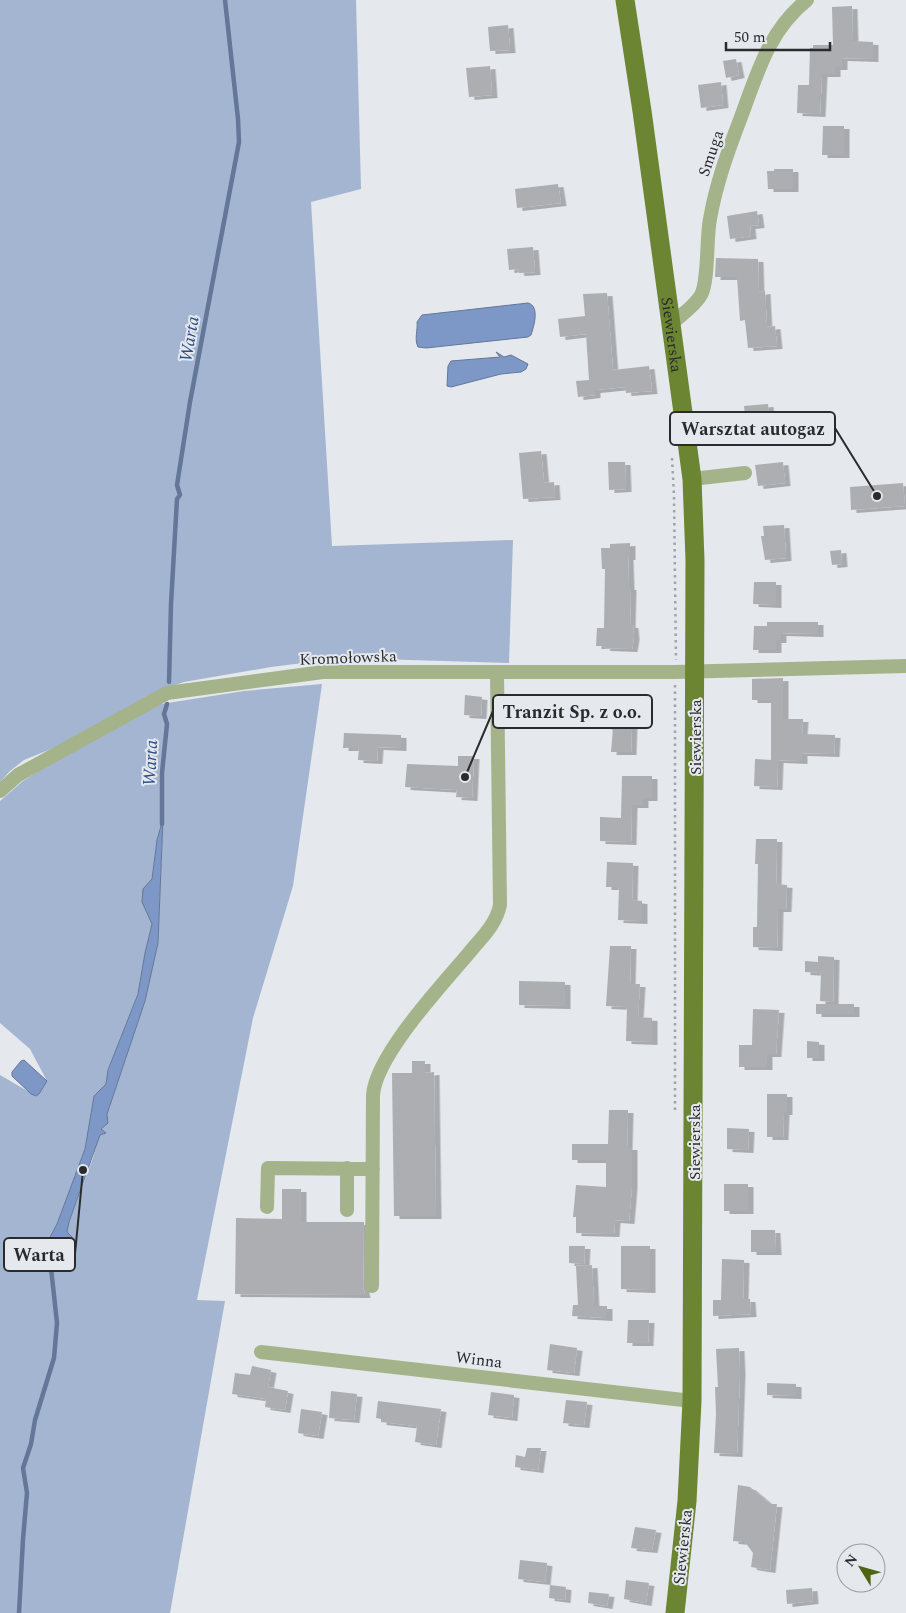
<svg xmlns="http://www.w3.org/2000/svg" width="906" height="1613" font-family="Spectral,serif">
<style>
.green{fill:#a4b5d1;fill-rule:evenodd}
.water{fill:#7d98c6;stroke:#647798}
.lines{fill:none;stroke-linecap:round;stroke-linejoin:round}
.stream{stroke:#647798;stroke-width:4.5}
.building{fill:#acaeb2;filter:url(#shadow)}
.path{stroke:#a1a3a6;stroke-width:2.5;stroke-dasharray:2.5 4;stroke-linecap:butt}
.minor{stroke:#a4b389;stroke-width:14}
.major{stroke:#6c8532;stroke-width:19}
.labels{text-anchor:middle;stroke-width:4;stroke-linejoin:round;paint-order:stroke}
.street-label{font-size:16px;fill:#2a2b2d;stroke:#e5e8ec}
.water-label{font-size:18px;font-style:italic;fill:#2a4d87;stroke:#e5e8ec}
.leader{fill:none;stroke:#2a2b2d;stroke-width:2}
.callout-dot{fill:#2a2b2d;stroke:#e5e8ec;stroke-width:2}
.callout{fill:#e5e8ec;stroke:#2a2b2d;stroke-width:2}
.callout-label{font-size:18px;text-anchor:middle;font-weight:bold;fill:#2a2b2d}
</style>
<defs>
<filter id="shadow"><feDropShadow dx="5.5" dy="3" stdDeviation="0" flood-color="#0004"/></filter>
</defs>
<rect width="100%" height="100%" fill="#e5e8ec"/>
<!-- green -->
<path class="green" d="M0,0H356L361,189L311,202L332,546L513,540L509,663L344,658L271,667L184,682L159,691L56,747L24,760L10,771L0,782Z
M322,684L293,886L253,1018L197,1300L225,1301L170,1613H0V1075L36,1096L39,1094L47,1081L30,1049L0,1023V801L23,781L63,756L161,704L244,691ZM163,821L158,943L145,1001L107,1114L108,1123L101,1129L93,1158L69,1222L67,1232L75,1241L61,1248L51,1275L46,1245L57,1224L85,1149L94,1096L106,1084L108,1070L138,994L145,953L152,924L142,902L152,879L157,840Z"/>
<!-- water -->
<path class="water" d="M528,303C540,306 534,326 531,335L528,337L426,348L418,347C414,339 418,330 417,322L422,315Z
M496,352L504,357L511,355L528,364L526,369L521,372L501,374L451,387L447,386L448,366L451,361L500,357Z
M163,819L158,943L145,1001L107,1114L108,1123L101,1129L106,1133L100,1135L69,1222L67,1232L76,1241L61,1248L51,1275L44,1260L46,1245L57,1224L85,1149L94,1096L106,1084L108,1070L138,994L145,953L152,924L142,902L143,889L152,879L157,840Z
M24,1060L47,1081L39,1094L36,1096L31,1094L12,1076V1072L21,1061Z"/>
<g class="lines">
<!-- stream -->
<path class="stream" d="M169,682L171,604L177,499L180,495L177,485L190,402L239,142L238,119L225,0
M162,824V773L167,724L164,714L167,704
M19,1613L23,1539L27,1493L23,1468L31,1444L35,1420L54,1358L57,1323L51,1268"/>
</g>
<!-- building -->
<path class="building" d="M852,6L853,41L873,42V59L842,58V67H835V74H822L820,114L797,113L798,85H809L810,48H813V45H833L832,7Z
M508,25L510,50L490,51L488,27Z
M736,59L739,75L726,78L723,61Z
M490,66L492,95L469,97L466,68Z
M721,82L723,105L701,108L698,85Z
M823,126H844V155H822Z
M774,169H793V189H768L767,171H774Z
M558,184L561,203L517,208L515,189Z
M757,211L759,225L750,226L751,236L730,239L727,216Z
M533,247L535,272L519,273L518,269L509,270L507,249Z
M716,258L758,259L759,292L765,291L767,327L775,326L777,346L748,348L745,320L740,321L737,277H715Z
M607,293L613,370L649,366L652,391L626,393L625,387L595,390V395L578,397L576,381L589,380L586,334L560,337L558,319L585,316L583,294Z
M768,404L769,412H774L776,430L747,433L744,406Z
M541,451L544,483L554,482L555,497L523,499L519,453Z
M608,462H625L626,489L609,490Z
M783,462L785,483L758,486L755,465Z
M903,483L905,506L851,510L850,487Z
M784,525L786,558L765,560L761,536H764L763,526Z
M630,543V557H628L629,587H631L630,625H633L634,637L632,649L605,648L604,646H596L597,628H604L605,569H602L601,548H610V544Z
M841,550L842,564L832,565L830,551Z
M754,582H776V605L753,604Z
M767,622H818V634L781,633V640H776V650H753L754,626H767Z
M783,678V719H803L802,734L835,735L834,754L802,753V761L778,760L777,787L754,786L755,759L771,760V700H752V679Z
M614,694L633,695L631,752H611L613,728L606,727L607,702H614Z
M465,695L482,697L481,716L464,715Z
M344,733L401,735V748L378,747L377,761L358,760L359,748H343Z
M458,756H474L472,798L456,797L457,790L405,787L407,764L458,766Z
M622,776H652V798H643V805H632L631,842L600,841V817L621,818Z
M756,839H777L776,884L787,885L786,909H778L777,948L753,947V927H757L758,864H755Z
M607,862L633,863L632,900L642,901V921L618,920L619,887H606Z
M610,946H631L630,984H640L638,1017L652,1018V1042L626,1041L627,1007L606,1006Z
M818,956L834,957L833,1002L820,1001L821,973L805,972V961L818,962Z
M519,981L565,982V1006L519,1005Z
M816,1004H854V1014H816Z
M753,1009L779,1010L776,1054H767V1067H739V1045H752Z
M807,1041L819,1042V1058H807Z
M412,1061H425V1073L434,1072L436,1216H394L392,1073H412Z
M767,1094H787V1112H784L783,1137H767Z
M609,1110H628L627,1147H632V1186L629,1221L615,1220L614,1234L576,1233V1217H573L576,1185L606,1187V1160H572V1144H608Z
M727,1128L749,1129L748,1150L727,1149Z
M724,1184H748V1211H724Z
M282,1189H301V1222H364L363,1286L365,1295L235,1294L236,1218L282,1219Z
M751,1230H775L776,1252H751Z
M569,1246H585L584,1264L569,1263Z
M621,1246H650V1290L621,1289Z
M722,1259L744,1260L743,1299H750L751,1314L713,1316V1300H721Z
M592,1265L594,1306H607V1318L572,1316L573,1305H578L576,1266Z
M628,1320H649L648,1343H627Z
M550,1344L577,1348L574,1373L547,1370Z
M739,1348L740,1372L737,1454L714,1453L716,1414L715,1387H718L716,1349Z
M252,1366L271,1370L268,1387L288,1391L285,1410L265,1407L266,1399L232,1394L235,1373L250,1375Z
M767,1383L796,1384V1396L767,1395Z
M331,1391L357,1394L354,1420L329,1418Z
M491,1392L514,1395L512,1418L488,1415Z
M566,1400L587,1402L584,1425L563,1423Z
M378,1401L441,1409L436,1445L415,1442L417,1426L381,1422V1419L376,1418Z
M301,1409L322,1412L318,1436L298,1433Z
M527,1448H541L538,1470L515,1467L516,1455L525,1457Z
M738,1485L750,1487L770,1504H777L770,1570L751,1567L753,1553L745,1542L733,1541Z
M635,1527L656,1530L652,1550L631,1548Z
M520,1560L547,1563L545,1582L518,1579Z
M626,1580L649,1583L646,1603L624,1599Z
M550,1585L566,1587L565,1600L549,1598Z
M812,1588L813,1601L787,1604L786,1590Z
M589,1592L609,1594L607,1606L588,1603Z"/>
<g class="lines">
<!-- path -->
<path class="path" d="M672,458L674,496L676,660
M675,685V1112"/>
<!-- minor -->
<path class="minor" d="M671,324C681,315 695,306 701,295C709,280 706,238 710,219C716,184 728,151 741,117C757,74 769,30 807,0
M692,479L745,473
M0,791L18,775L167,693L323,672H675L906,666
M267,1207L268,1168L373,1169
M347,1210V1168
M372,1286L373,1095C376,1055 442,985 469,953C481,938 496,925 500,905L497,672
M261,1352L692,1401"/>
<!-- major -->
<path class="major" id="s1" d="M625,0L642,111L692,479L695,560L692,1401L687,1501L675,1613"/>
</g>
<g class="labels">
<!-- street labels -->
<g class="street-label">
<text transform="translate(710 153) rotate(-71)" y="6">Smuga</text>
<text dy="6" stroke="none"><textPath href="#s1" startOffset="338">Siewierska</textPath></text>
<text transform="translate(348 657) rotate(-2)" y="6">Kromołowska</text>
<text transform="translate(695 737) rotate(-90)" y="6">Siewierska</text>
<text transform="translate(694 1142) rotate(-90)" y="6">Siewierska</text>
<text transform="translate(479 1359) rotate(7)" y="6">Winna</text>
<text transform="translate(682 1547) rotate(-84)" y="6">Siewierska</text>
</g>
<!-- water labels -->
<g class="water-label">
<text transform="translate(189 339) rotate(-80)" y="6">Warta</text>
<text transform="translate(150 763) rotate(-87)" y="6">Warta</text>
</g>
</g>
<!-- callouts -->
<path class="leader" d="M877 496L835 428M465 777L493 711M83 1170L75 1254"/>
<g class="callout-dot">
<circle cx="877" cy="496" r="5"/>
<circle cx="465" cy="777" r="5"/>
<circle cx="83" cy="1170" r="5"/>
</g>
<g class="callout">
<rect x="670" y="412" width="165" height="33" rx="5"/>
<rect x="493" y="695" width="159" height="33" rx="5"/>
<rect x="4" y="1238" width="71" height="33" rx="5"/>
</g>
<g class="callout-label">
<text x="753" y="435">Warsztat autogaz</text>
<text x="572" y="718">Tranzit Sp. z o.o.</text>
<text x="39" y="1261">Warta</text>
</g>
<!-- north arrow -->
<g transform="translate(861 1568) rotate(307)"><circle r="24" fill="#e5e8ec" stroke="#9a9ca0"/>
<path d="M0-4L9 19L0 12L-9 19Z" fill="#4f6513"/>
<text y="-8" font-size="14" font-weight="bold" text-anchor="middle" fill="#2a2b2d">N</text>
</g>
<!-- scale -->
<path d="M726 42v8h104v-8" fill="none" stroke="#2a2b2d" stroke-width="2.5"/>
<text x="734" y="42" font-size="15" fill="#2a2b2d" stroke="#e5e8ec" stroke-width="4" paint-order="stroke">50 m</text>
</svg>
